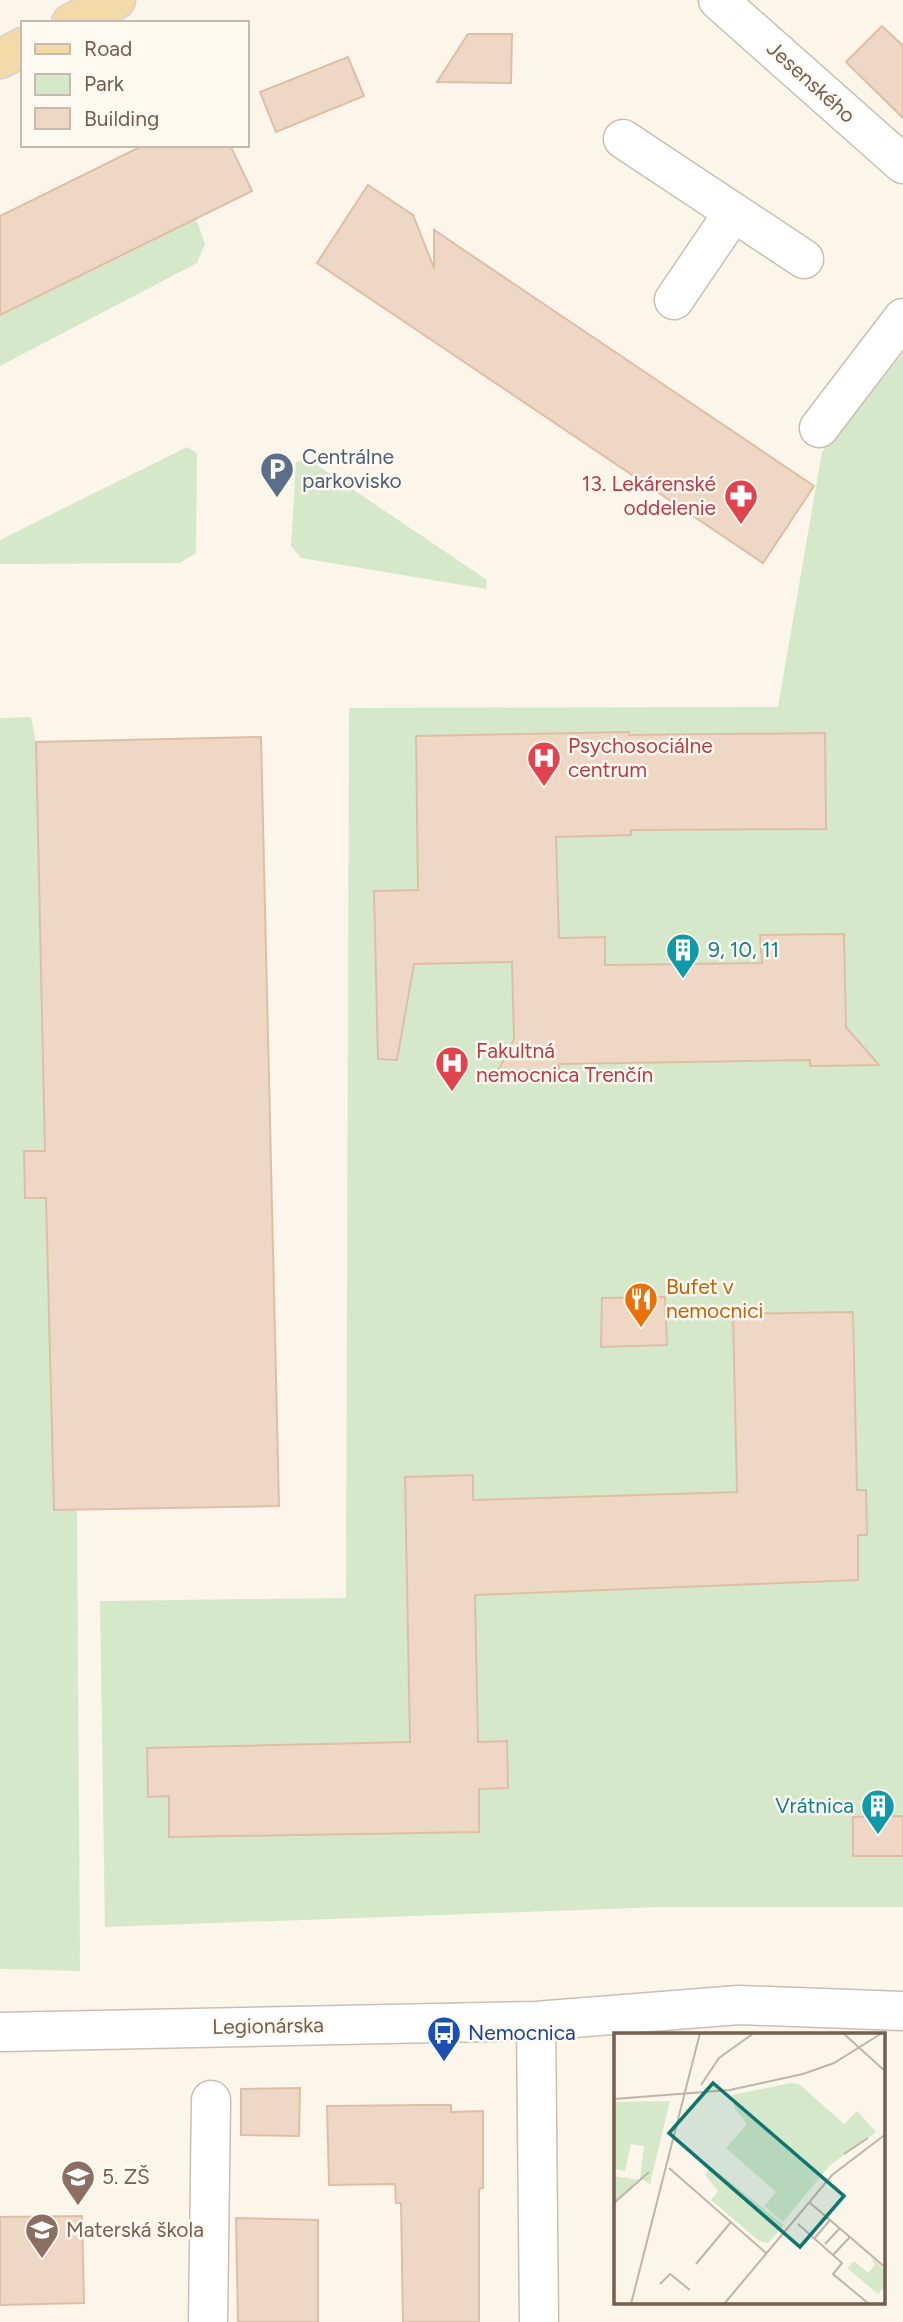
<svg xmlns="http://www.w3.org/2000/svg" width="903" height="2322" font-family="Figtree,sans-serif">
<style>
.green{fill:#d5e8ca}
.building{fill:#eed7c4;stroke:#dfbea6;stroke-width:2}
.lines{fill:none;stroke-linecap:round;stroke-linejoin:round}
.minor-casing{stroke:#ccbeb1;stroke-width:41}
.major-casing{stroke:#d8d2ce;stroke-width:41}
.minor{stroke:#fff;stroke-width:38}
.major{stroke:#f3daa9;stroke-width:38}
.labels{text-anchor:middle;stroke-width:5;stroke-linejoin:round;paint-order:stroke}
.street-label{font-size:21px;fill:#745e4f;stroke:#fef9f1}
.service-label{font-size:21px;fill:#4e5e75;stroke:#fef9f1;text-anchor:start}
.health-label{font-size:21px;fill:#be3a42;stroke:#fef9f1;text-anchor:start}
.culture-label{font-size:21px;fill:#0d838f;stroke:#fef9f1;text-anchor:start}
.food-label{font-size:21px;fill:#c56008;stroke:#fef9f1;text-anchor:start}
.transit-label{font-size:21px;fill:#164399;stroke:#fef9f1;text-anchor:start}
.education-label{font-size:21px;fill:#785e54;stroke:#fef9f1;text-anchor:start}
.inset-road{fill:none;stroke:#c1b4a7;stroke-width:2}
.view{fill:#0f766e;fill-opacity:0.15;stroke:#0f766e;stroke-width:3.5}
.inset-edge{fill:none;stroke:#745e4f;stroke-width:3.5}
</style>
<rect width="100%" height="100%" fill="#fbf5ea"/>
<!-- green -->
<path class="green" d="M196,218L205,244L197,263L0,366V315Z
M903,353V1907H661L105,1927L100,1601L346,1598L349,708L778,707L822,452Z
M187,447L197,453L196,553L180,563L0,564V540Z
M308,459L487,580L486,589L301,558L291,546L296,462Z
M31,717L36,742L45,1151L24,1152L25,1198H46L54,1510H77L80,1971L0,1969V718Z"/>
<!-- building -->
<path class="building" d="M882,26L903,46V118L846,62Z
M468,34H512L511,83L437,82Z
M348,57L364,96L276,132L260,92Z
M144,145H230L252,191L0,315V216Z
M368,185L413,215L434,268V230L814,486L763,563L317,263Z
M629,732V735L825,733L826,829L631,830V835L556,837L559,938L605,937V965L762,963L760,935L844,934L846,1027L879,1065L810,1066V1060L559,1064V1070L498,1071L514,1039L512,962L414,964L397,1060L378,1059L374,891L418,890L416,736Z
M261,737L279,1506L54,1510L46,1198H25L24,1151H45L36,742Z
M665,1297L667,1345L601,1347L602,1298Z
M853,1312L857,1490H866L867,1535H858V1580L475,1595L478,1742L507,1741L508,1788L479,1789V1832L169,1837V1796L148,1797L147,1748L410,1742L405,1477L473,1475V1500L737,1492L733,1314Z
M903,1816V1856H853V1817Z
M300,2088L299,2136L241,2135V2089Z
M419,2105H451V2112L483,2111V2188L479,2189V2322H403L401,2203H396L395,2184L329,2185L327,2106Z
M82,2216L84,2303L0,2305V2217Z
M236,2218L318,2220V2322H238Z"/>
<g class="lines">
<!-- minor casing -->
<g class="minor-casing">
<path id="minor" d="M718,0L903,164
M623,139L804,259
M674,300L733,213
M819,428L903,318
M536,2021L539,2322
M0,2032L536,2021L739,2005L903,2011
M208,2322L211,2100"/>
</g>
<!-- major casing -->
<g class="major-casing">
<path id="major" d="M71,23L116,0
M0,59L23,47"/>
</g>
<!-- minor -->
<use href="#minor" class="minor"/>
<!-- major -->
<use href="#major" class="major"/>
</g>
<!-- icons -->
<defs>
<g id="parking-pin" transform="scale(1.75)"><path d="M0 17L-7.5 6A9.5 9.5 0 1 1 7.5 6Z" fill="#5c6f8a" stroke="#fef9f1"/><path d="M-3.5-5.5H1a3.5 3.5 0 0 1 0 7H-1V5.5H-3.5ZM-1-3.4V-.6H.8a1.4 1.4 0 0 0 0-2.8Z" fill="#fff"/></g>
<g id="pharmacy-pin" transform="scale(1.75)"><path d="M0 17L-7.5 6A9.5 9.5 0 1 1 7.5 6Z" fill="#e0444e" stroke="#fef9f1"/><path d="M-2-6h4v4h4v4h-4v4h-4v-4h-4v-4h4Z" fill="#fff"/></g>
<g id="hospital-pin" transform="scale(1.75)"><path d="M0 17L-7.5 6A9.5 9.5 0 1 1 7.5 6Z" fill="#e0444e" stroke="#fef9f1"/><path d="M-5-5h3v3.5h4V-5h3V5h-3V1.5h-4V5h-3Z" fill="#fff"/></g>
<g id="building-pin" transform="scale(1.75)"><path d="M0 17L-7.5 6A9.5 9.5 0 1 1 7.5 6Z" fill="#0f9aa8" stroke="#fef9f1"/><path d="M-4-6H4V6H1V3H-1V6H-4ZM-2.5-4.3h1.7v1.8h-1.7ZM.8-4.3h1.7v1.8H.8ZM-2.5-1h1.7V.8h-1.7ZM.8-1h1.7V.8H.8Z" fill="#fff"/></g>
<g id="restaurant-pin" transform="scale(1.75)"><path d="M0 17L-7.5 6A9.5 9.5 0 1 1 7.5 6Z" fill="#e8710a" stroke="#fef9f1"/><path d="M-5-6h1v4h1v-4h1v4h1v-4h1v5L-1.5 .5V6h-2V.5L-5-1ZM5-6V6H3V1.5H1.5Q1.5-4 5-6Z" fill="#fff"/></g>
<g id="bus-pin" transform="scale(1.75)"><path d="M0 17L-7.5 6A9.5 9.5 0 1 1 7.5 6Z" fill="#1a4fb4" stroke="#fef9f1"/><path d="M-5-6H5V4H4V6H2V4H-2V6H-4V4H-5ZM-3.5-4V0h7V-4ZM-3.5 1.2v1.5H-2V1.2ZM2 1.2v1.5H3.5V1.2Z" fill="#fff"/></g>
<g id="school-pin" transform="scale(1.75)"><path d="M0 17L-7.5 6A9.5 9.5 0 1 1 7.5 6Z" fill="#8d6e63" stroke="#fef9f1"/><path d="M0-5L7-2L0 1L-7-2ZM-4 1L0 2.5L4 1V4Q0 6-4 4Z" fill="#fff"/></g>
</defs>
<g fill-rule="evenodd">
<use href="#parking-pin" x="277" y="469"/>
<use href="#pharmacy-pin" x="741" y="496"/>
<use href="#hospital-pin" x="544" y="758"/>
<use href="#building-pin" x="683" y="950"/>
<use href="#hospital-pin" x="452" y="1063"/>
<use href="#restaurant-pin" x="641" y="1299"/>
<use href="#building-pin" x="878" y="1806"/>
<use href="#bus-pin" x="444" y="2033"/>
<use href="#school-pin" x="78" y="2177"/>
<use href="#school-pin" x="42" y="2230"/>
</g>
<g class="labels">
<!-- street labels -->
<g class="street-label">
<text transform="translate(811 82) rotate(42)" y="7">Jesenského</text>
<text transform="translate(268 2026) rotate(-1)" y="7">Legionárska</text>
</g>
<!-- service labels -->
<g class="service-label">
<text x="302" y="464">Centrálne<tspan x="302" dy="24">parkovisko</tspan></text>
</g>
<!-- health labels -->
<g class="health-label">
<text x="716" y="491" text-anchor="end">13. Lekárenské<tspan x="716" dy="24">oddelenie</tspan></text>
<text x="568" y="753">Psychosociálne<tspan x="568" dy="24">centrum</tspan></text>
<text x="476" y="1058">Fakultná<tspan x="476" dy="24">nemocnica Trenčín</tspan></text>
</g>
<!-- culture labels -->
<g class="culture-label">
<text x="708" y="957">9, 10, 11</text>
<text x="854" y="1813" text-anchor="end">Vrátnica</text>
</g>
<!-- food labels -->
<g class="food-label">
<text x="666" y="1294">Bufet v<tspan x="666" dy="24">nemocnici</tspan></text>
</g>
<!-- transit labels -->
<g class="transit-label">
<text x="468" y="2040">Nemocnica</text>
</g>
<!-- education labels -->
<g class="education-label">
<text x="102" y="2184">5. ZŠ</text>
<text x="66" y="2237">Materská škola</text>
</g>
</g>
<!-- overview -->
<g transform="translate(614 2033)">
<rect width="271" height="271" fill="#fbf5ea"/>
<path d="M177,50L185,51L230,91L243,78L262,99L215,133L169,189L150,173L162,159L112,115L133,91L121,76L118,62ZM56,68L36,151L26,145L30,113L17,111L11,138L0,136V69ZM97,134L170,192L154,210L145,208L97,167L104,158L91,142ZM0,143L25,147L0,170ZM257,224L271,237V253L264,261L233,235L240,228L254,240L261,232Z" fill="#d5e8ca"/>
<path class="inset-road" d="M229,0L272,39M87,52L105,25L140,0M0,66L116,57L189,41L220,30L268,0M230,121L254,105M55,135L152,220M195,169L272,235M0,170L35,139M184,191L228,230L219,241L255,271M200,206L216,187M211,211L226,195M219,222L236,204M82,231L117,189M46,251L56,241L76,257M17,271L86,0M110,271L218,142L272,101"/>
<path class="view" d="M99,50L230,163L186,214L55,100Z"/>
<rect width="271" height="271" class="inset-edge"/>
</g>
<!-- legend -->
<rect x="21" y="21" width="228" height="126" fill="#fef9f1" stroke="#c7bbb0" stroke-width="2"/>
<rect x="35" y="44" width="35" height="10" fill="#f3daa9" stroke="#c7bbb0" stroke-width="2"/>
<text x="84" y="56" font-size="21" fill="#745e4f">Road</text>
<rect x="35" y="74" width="35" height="21" fill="#d5e8ca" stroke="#c7bbb0" stroke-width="2"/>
<text x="84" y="91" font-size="21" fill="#745e4f">Park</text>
<rect x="35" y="108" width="35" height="21" fill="#eed7c4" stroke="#c7bbb0" stroke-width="2"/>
<text x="84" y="126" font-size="21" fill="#745e4f">Building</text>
</svg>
